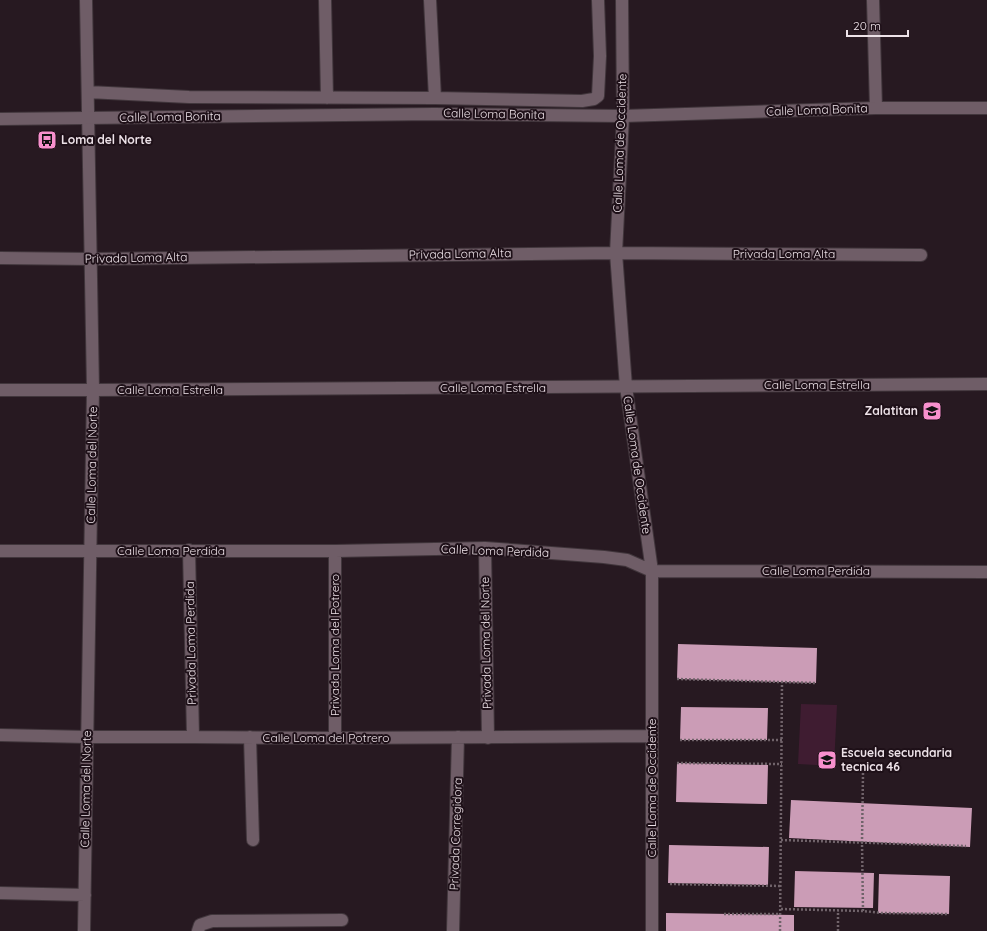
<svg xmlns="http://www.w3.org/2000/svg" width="987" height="931" font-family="Quicksand,sans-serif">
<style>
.green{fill:#3f1c31}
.building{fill:#cb9cb6}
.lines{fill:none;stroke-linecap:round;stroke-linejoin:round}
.minor-casing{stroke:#41363c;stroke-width:14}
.tertiary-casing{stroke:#41363c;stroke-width:14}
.path{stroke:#70636a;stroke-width:2.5;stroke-dasharray:2 2;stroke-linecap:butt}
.minor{stroke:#6f5d67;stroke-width:12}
.tertiary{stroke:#6f5d67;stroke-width:12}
.labels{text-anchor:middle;stroke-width:4;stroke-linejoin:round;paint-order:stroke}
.street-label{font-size:12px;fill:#ede2e8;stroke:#1e1018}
.poi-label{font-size:12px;font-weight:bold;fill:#ede2e8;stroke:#1e1018;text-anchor:start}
</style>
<rect width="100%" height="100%" fill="#271921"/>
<!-- green -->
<path class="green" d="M801,704L837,705L834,766L798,764Z"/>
<!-- building -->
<path class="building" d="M678,644L817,648L816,683L677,679Z
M681,707L768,708L767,740H680Z
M677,763L768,765L767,804L676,802Z
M791,800L972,808L970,847L789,838Z
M669,845L769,847L768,885L668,883Z
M795,871L874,873L873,908L794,907Z
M879,874L950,876L949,914L878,913Z
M666,913L794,915V931H666Z"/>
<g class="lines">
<!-- minor casing -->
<g class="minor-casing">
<path id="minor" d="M325,0L327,98
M430,0L435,98
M622,0L623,116L616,253L626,387L652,571V931
M873,0L876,108
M88,92L189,97L435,98L582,101L594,99L598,96L600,56L598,0
M0,258L92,259L616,253L921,255
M0,390H93L987,384
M485,548L488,738
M189,550L193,737
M0,551H335L485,548L604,557L627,560L652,571L987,572
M335,551V738
M0,735L87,737H193L335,738L651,736
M250,737L253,840
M0,893L85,895
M84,931L93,390L86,0
M198,931L200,925L212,921L342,920
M453,931L458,737"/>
</g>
<!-- tertiary casing -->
<g class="tertiary-casing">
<path id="tertiary" d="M0,119L434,114L623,116L876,108H987"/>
</g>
<!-- path -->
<path class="path" d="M677,679L816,683
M680,740H782
M677,763L782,764
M781,840L966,846
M670,884L781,886
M781,909L863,911L882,913L949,914
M863,911L862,842L863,773
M724,914H780
M780,931L782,682
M838,931V911"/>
<!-- minor -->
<use href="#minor" class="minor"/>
<!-- tertiary -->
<use href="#tertiary" class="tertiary"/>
</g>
<!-- icons -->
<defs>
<g id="bus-square" transform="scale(1)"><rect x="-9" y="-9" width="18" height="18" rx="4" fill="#f790cd" stroke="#1e1018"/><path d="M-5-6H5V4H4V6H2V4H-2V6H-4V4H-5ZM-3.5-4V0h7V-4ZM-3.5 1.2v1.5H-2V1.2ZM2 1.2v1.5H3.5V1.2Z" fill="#111"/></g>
<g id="school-square" transform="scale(1)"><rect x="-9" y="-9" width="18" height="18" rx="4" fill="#f790cd" stroke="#1e1018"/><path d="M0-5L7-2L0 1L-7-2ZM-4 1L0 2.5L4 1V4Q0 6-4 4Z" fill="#111"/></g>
</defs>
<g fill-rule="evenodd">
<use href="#bus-square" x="47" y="140"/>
<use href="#school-square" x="932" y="411"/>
<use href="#school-square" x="827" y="760"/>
</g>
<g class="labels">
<!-- street labels -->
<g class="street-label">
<text transform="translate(817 110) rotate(-2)" y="4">Calle Loma Bonita</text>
<text transform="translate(494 114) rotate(1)" y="4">Calle Loma Bonita</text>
<text transform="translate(170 117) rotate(-1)" y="4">Calle Loma Bonita</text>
<text transform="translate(620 143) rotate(-88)" y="4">Calle Loma de Occidente</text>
<text transform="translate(460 254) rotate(-1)" y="4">Privada Loma Alta</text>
<text x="784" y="258">Privada Loma Alta</text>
<text transform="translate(136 258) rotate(-1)" y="4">Privada Loma Alta</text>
<text x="817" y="389">Calle Loma Estrella</text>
<text x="493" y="392">Calle Loma Estrella</text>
<text x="170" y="394">Calle Loma Estrella</text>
<text transform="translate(92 465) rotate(-89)" y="4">Calle Loma del Norte</text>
<text transform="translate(637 465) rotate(82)" y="4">Calle Loma de Occidente</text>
<text x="171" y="555">Calle Loma Perdida</text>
<text transform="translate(495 551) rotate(2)" y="4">Calle Loma Perdida</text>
<text x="816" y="575">Calle Loma Perdida</text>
<text transform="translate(191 643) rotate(-91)" y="4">Privada Loma Perdida</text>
<text transform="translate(486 643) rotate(-91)" y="4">Privada Loma del Norte</text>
<text transform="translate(335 645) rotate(-90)" y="4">Privada Loma del Potrero</text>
<text x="326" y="742">Calle Loma del Potrero</text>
<text transform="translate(652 788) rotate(-90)" y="4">Calle Loma de Occidente</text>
<text transform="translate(86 789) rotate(-89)" y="4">Calle Loma del Norte</text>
<text transform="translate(456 834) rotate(-88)" y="4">Privada Corregidora</text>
</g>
<!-- poi labels -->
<g class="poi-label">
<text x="61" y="144">Loma del Norte</text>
<text x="918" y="415" text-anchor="end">Zalatitan</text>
<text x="841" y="757">Escuela secundaria<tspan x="841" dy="14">tecnica 46</tspan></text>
</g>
</g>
<!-- scale -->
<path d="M847 30v6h61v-6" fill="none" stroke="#ede2e8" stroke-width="2"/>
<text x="853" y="30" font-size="12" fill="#ede2e8" stroke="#1e1018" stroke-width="3" paint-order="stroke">20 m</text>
</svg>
